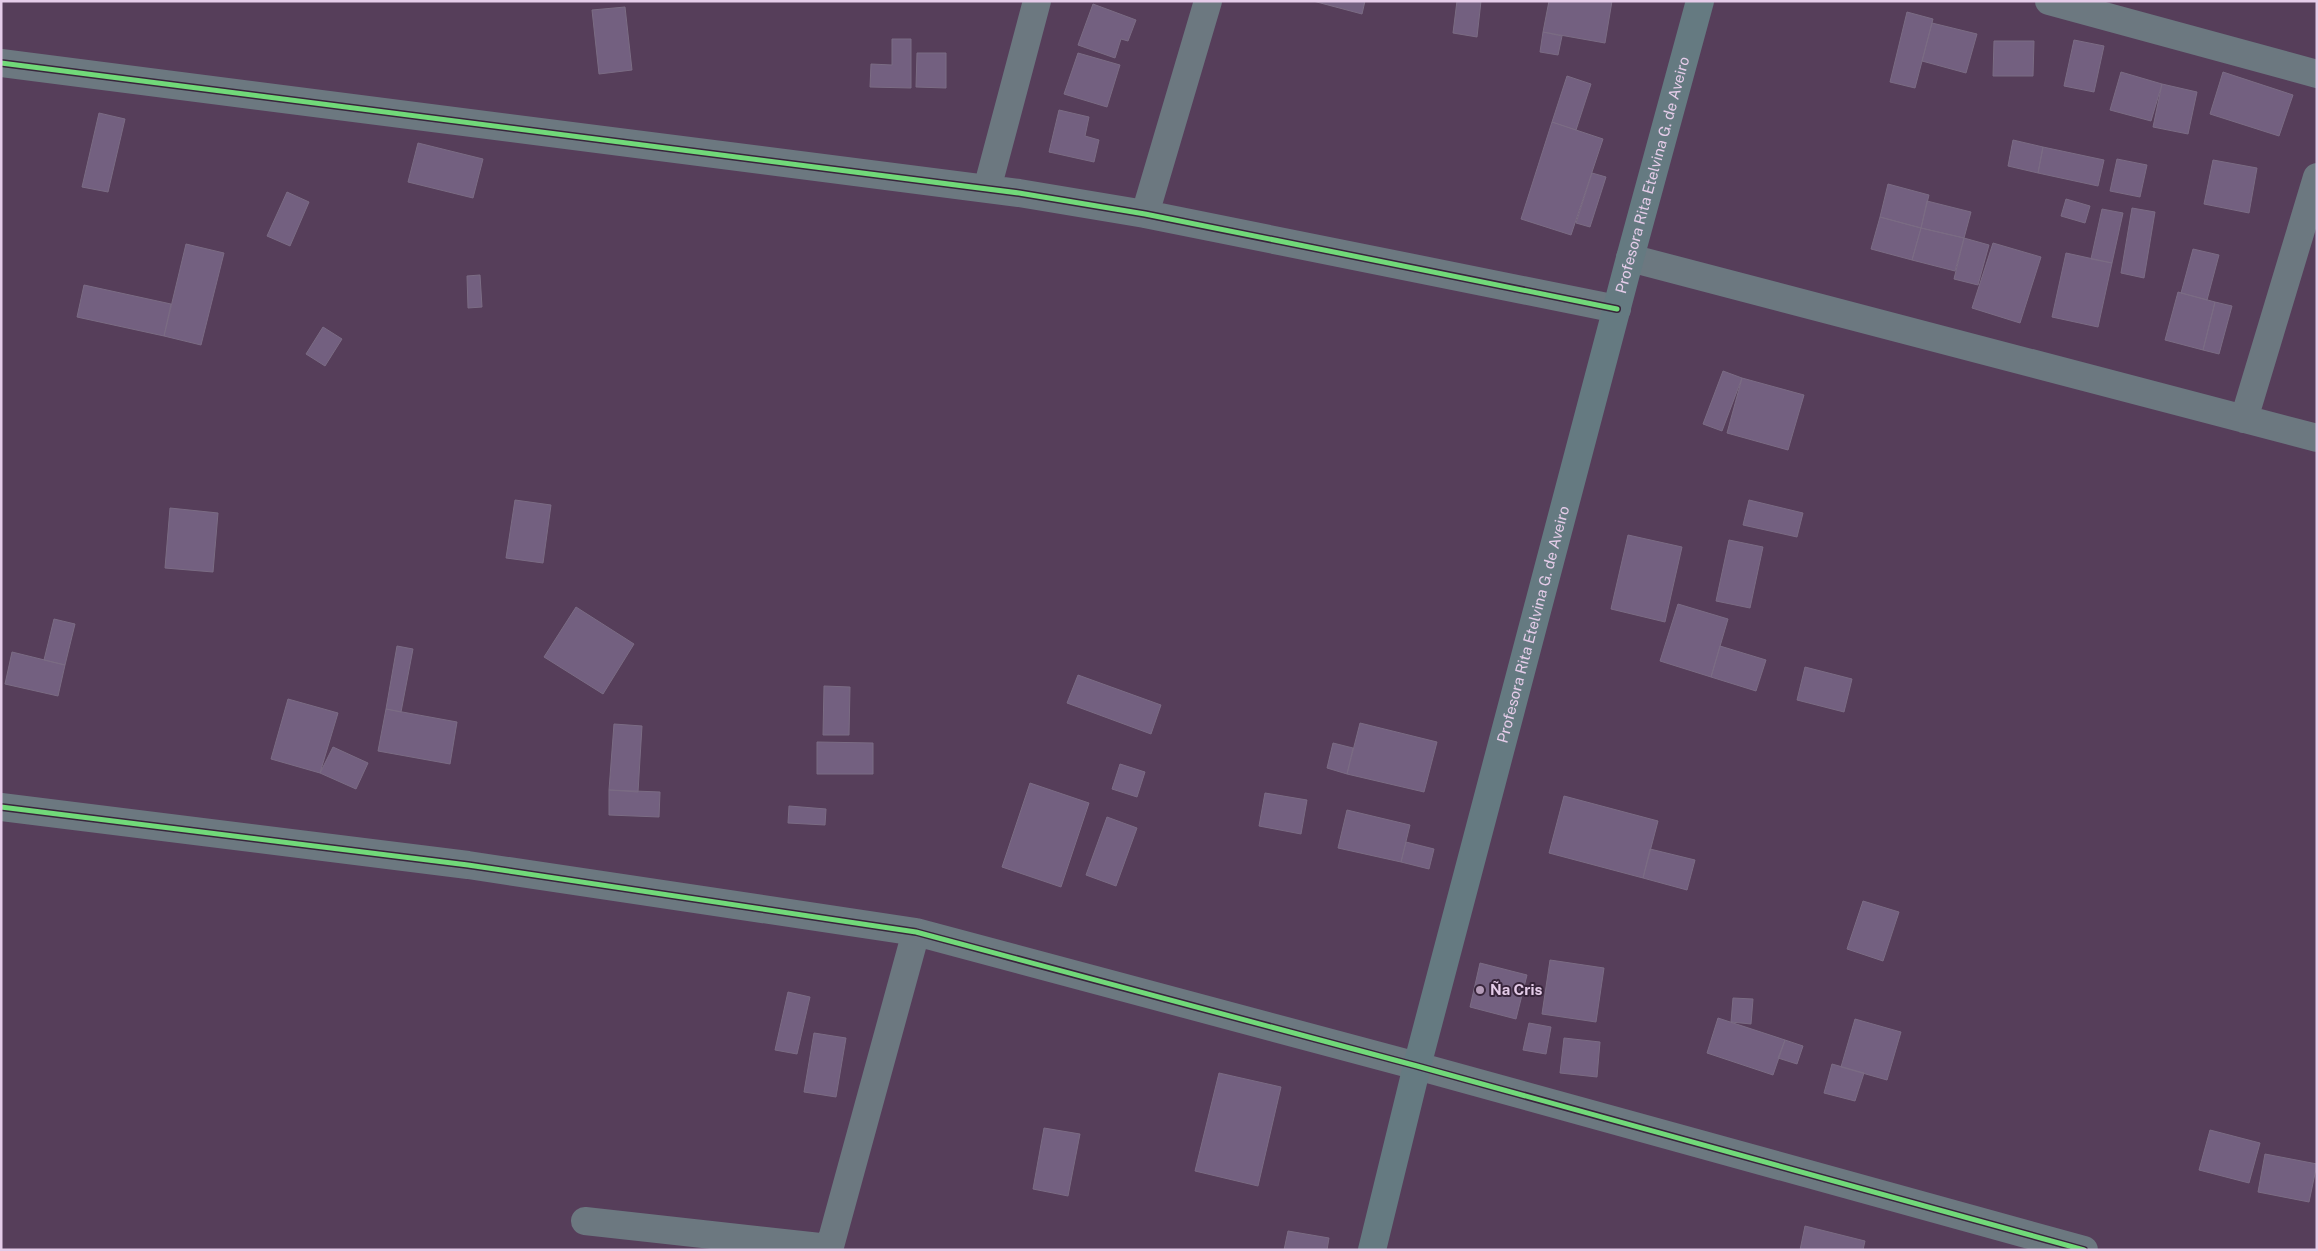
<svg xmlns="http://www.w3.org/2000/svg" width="2318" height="1251" font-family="'Public Sans',sans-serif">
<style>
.building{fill:#736080;stroke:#7b6c84}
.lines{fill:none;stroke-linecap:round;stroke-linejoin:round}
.street{stroke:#6c7880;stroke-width:28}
.secondary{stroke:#657a81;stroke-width:28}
.cycleway-casing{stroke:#38253b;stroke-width:8}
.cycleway{stroke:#71d979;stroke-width:5}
.poi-dot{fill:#b39ab7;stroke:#38253b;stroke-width:2}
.labels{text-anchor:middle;stroke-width:4;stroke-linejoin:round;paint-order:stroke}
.street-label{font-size:15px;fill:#e5cce9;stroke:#38253b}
.poi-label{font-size:15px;font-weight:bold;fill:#e5cce9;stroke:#38253b;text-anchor:start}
</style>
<rect width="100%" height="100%" fill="#563e5a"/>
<!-- building -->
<path class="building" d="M1313,1H1365L1362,14Z
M1457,1H1481L1477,37L1453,33Z
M1549,1H1612L1605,43L1543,32Z
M1093,4L1136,20L1128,41L1121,39L1115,58L1078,45Z
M625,7L632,70L599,74L592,10Z
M1907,12L1933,19L1915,88L1890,82Z
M1932,23L1977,34L1966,73L1922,61Z
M1543,32L1562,36L1558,55L1540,52Z
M892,39H911V88L870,87L871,64L892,65Z
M2074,40L2104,46L2094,92L2064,86Z
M1994,41H2034L2033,76H1993Z
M917,53H946V88L916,87Z
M1078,53L1120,65L1107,107L1064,94Z
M2121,72L2162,84L2151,121L2110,110Z
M2223,72L2293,95L2279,136L2210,114Z
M1567,76L1591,84L1576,130L1552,122Z
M2162,84L2197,92L2188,134L2153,127Z
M1059,110L1089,117L1085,136L1099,140L1094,162L1049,152Z
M99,113L125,119L108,192L82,187Z
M1552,122L1603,139L1571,235L1521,219Z
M2013,140L2043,147L2038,173L2008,166Z
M418,143L483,159L473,198L408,182Z
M2043,147L2104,160L2098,186L2038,173Z
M2117,159L2147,165L2140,197L2110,191Z
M2213,160L2257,168L2249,213L2204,204Z
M1592,173L1606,177L1590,227L1576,223Z
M1888,184L1929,195L1921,228L1880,217Z
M287,192L309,202L290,246L267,236Z
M2066,199L2090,206L2085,223L2061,216Z
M1927,201L1971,212L1964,238L1921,228Z
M2132,208L2155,212L2144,278L2121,273Z
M2102,209L2123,213L2112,263L2091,259Z
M1880,217L1921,228L1912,260L1871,249Z
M1921,228L1964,238L1955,271L1912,260Z
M1964,238L1989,245L1978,285L1954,279Z
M1993,243L2041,257L2020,323L1972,308Z
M186,244L224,253L201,345L164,336Z
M2193,249L2219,255L2207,300L2181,293Z
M2066,253L2112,263L2098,327L2052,317Z
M480,275L482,307L468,308L467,276Z
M84,285L171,304L164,336L77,317Z
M2178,292L2215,302L2203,350L2165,340Z
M2215,302L2232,306L2219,354L2203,350Z
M323,327L342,339L325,366L306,354Z
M1723,371L1742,378L1722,431L1703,424Z
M1742,378L1804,395L1788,450L1727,433Z
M515,500L551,505L543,563L506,558Z
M1749,500L1803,513L1797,537L1743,525Z
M170,508L218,513L213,572L165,568Z
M1628,535L1682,547L1665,622L1611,609Z
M1729,540L1763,547L1750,608L1716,601Z
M1678,604L1728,619L1711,677L1660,661Z
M576,607L634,644L603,694L544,657Z
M54,619L75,624L65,665L44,660Z
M397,646L413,649L401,712L386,709Z
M1720,646L1766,660L1756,691L1711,677Z
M12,652L65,665L58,696L5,684Z
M1805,667L1852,679L1844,712L1797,700Z
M1078,675L1161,705L1151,734L1067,703Z
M824,686L850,687L849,735H823Z
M288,699L338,713L320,773L271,759Z
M386,709L457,722L450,764L378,751Z
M1360,723L1437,742L1424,792L1347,774Z
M614,724L642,726L638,792L609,790Z
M817,742L873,743V774H817Z
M1333,743L1353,748L1347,774L1327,768Z
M333,747L368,763L356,789L320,773Z
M1120,764L1145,772L1137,797L1112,789Z
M1030,783L1089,803L1061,887L1002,867Z
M609,790L660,792L659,817L609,815Z
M1265,793L1307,800L1301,834L1259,826Z
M1564,796L1658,821L1643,878L1549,853Z
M789,806L826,809L825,825L788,823Z
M1347,810L1410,825L1401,862L1338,848Z
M1107,817L1137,828L1116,886L1086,875Z
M1406,842L1434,849L1429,869L1401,862Z
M1650,849L1695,860L1687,890L1643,878Z
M1863,901L1899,912L1883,961L1847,949Z
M1550,960L1604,968L1596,1022L1542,1014Z
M1480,963L1527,975L1516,1019L1470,1007Z
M788,992L810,997L797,1054L775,1050Z
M1733,998L1753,999L1751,1024L1731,1022Z
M1718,1018L1785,1040L1773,1075L1707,1053Z
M1855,1019L1901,1032L1887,1080L1841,1067Z
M1529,1023L1551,1027L1546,1054L1523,1050Z
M814,1033L846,1038L836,1097L804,1092Z
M1564,1038L1600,1042L1597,1077L1560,1073Z
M1785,1040L1803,1046L1797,1064L1778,1058Z
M1832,1064L1864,1073L1855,1101L1824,1093Z
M1219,1073L1281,1087L1258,1186L1195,1171Z
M1044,1128L1080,1134L1068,1196L1033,1189Z
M2210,1130L2260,1143L2249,1183L2199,1170Z
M2265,1154L2317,1164L2309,1202L2258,1192Z
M1805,1226L1865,1241L1863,1250H1800Z
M1288,1231L1329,1238L1327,1250H1284Z"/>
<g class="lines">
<!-- street -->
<path class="street" d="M2049,1L2317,74
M1,63L1019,193L1145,214L1617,309
M987,189L1037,1
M1145,214L1208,1
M1630,258L2317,438
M2244,419L2317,177
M1,807L468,865L916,932L1417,1066L2084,1250
M585,1221L829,1248
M829,1250L916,932"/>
<!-- secondary -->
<path class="secondary" id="s1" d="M1372,1250L1417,1066L1630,258L1700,1"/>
<!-- cycleway casing -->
<g class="cycleway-casing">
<path id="cycleway" d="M1,63L1019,193L1145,214L1617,309
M1,807L468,865L916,932L1417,1066L2084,1250"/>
</g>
<!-- cycleway -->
<use href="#cycleway" class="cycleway"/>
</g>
<!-- markers -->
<circle class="poi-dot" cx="1480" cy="990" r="5"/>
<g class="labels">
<!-- street labels -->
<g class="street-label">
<text dy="5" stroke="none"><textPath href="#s1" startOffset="1111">Profesora Rita Etelvina G. de Aveiro</textPath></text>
<text dy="5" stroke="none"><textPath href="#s1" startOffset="646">Profesora Rita Etelvina G. de Aveiro</textPath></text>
</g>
<!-- poi labels -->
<g class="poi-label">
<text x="1490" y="995">Ña Cris</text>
</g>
</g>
<!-- border -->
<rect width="2318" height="1251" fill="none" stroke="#e5cce9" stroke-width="5"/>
</svg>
